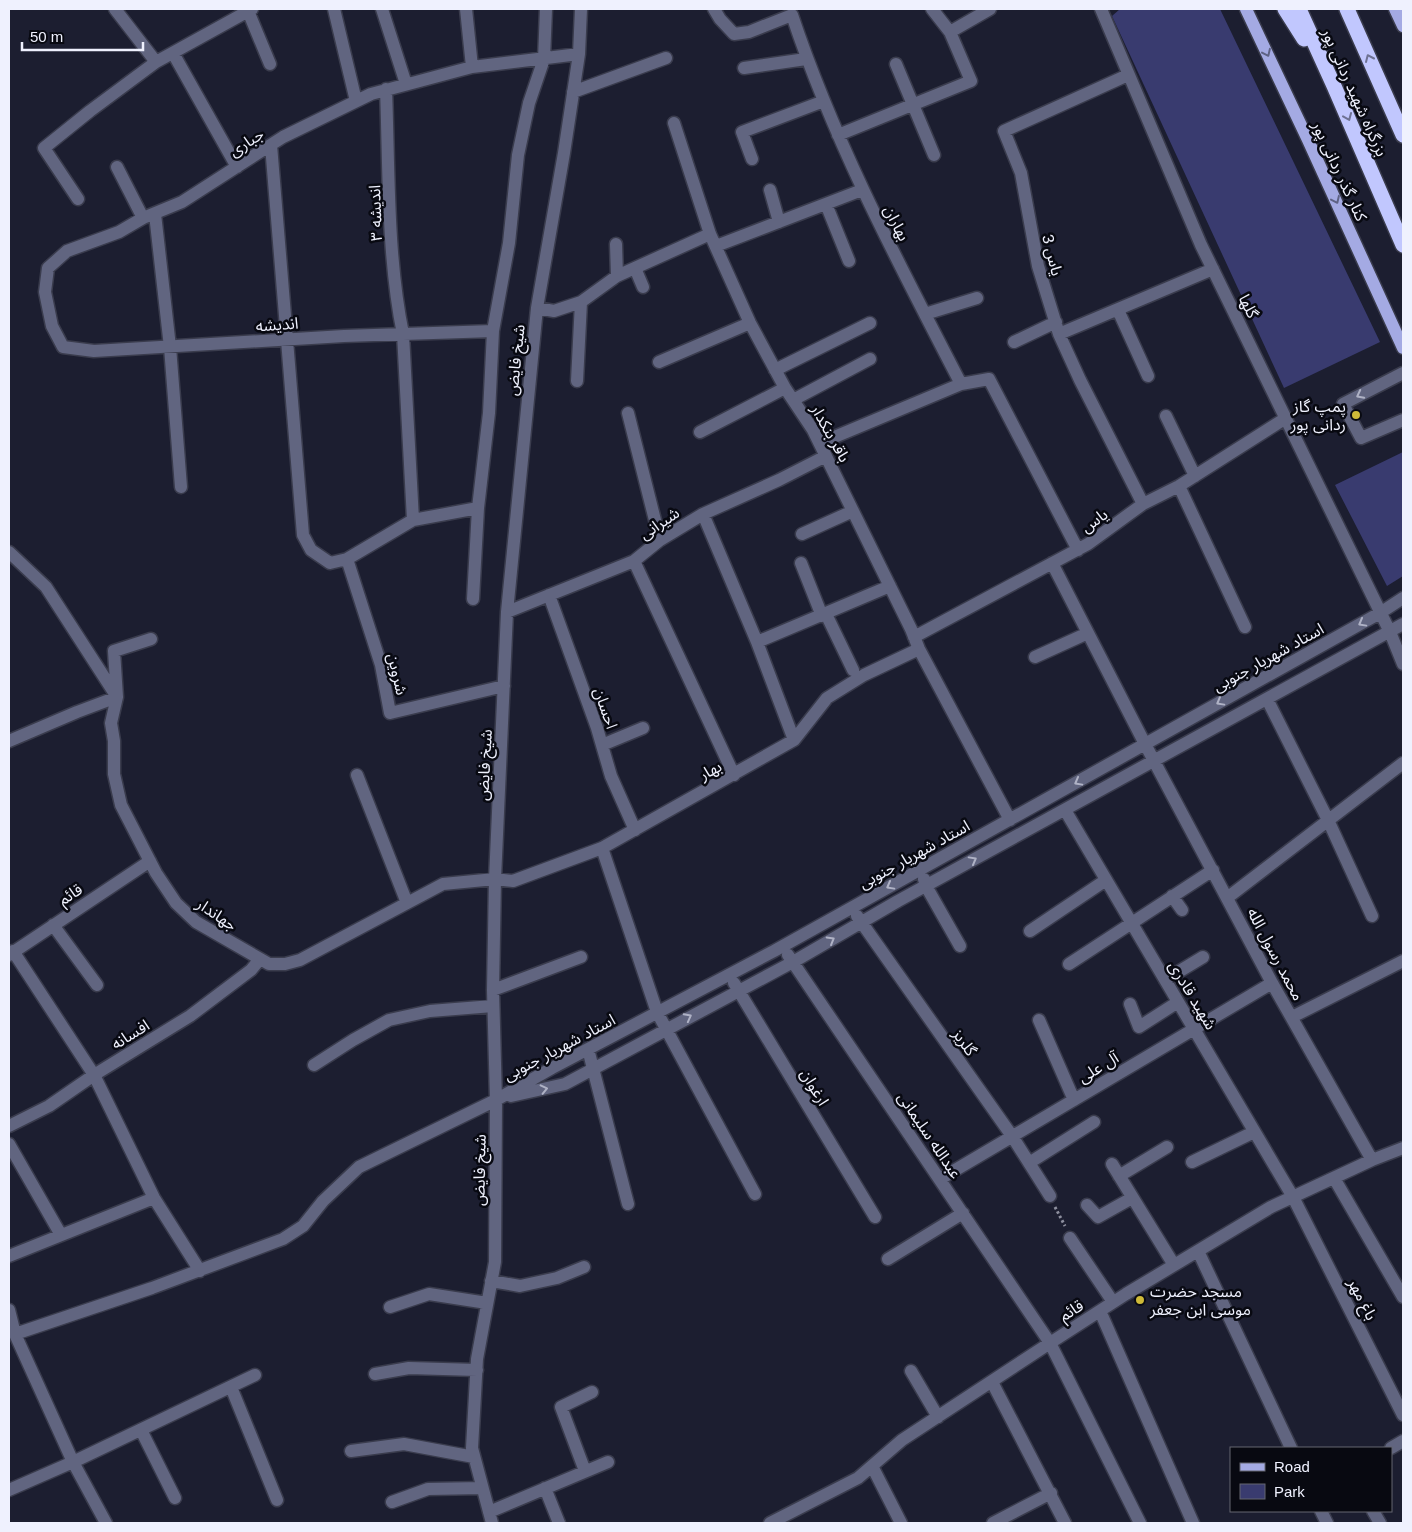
<svg xmlns="http://www.w3.org/2000/svg" width="1412" height="1532" font-family="Helvetica,'Noto Sans Arabic',sans-serif">
<style>
.green{fill:#393b6f}
.lines{fill:none;stroke-linecap:round;stroke-linejoin:round}
.minor-casing{stroke:#3a3c4d;stroke-width:15}
.major-casing{stroke:#3a3c4d;stroke-width:15}
.highway-casing{stroke:#3a3c4d;stroke-width:18}
.path{stroke:#8d8f9e;stroke-width:3;stroke-dasharray:2.5 2.5;stroke-linecap:butt}
.minor{stroke:#616580;stroke-width:12}
.major{stroke:#a4aae3;stroke-width:12}
.highway{stroke:#c1c7fe;stroke-width:15}
.oneway{stroke:#5e6284}
.oneway2{stroke:#6e7293}
.oneway3{stroke:#afb2c5}
.poi-dot{fill:#ceb938;stroke:#080911;stroke-width:2}
.labels{text-anchor:middle;stroke-width:5;stroke-linejoin:round;paint-order:stroke}
.street-label{font-size:16px;fill:#eff1fe;stroke:#080911}
.poi-label{font-size:16px;fill:#eff1fe;stroke:#080911;text-anchor:end}
</style>
<rect width="100%" height="100%" fill="#1c1e30"/>
<!-- green -->
<path class="green" d="M1120,9H1220L1380,342L1284,388L1112,16Z
M1403,452V576L1387,586L1335,485Z"/>
<g class="lines">
<!-- minor casing -->
<g class="minor-casing">
<path id="minor" d="M115,9L156,62
M334,9L356,101
M382,9L406,84
M466,9L472,67
M714,9L720,19L734,34L749,32L792,15C835,144 899,264 961,384
M1101,9L1201,245L1390,632L1403,664
M248,11L270,64
M950,32L990,9
M173,53L237,167
M896,64L934,155
M744,68L806,59
M1128,75L1004,131L1021,173L1038,266L1059,334L1080,380L1143,504
M386,89C389,169 387,257 403,334L413,520
M573,92L666,58
M674,123L710,234L750,323L785,388L813,430L911,629L919,649L1010,820
M838,135L971,81L950,32L932,9
M271,145L303,535L311,550L330,563L347,559L413,520L478,508
M752,159L742,132L824,101
M117,167L143,218
M770,190L779,222
M78,199L44,148L90,111L156,62L252,9
M826,204L849,261
M155,214L170,347L181,487
M616,244L617,276
M716,246L862,190
M635,268L643,287
M537,308L554,311L581,302L617,276L710,234
M1118,310L1148,376
M925,314L977,298
M493,331L344,336L94,351L63,347L52,326L45,292L48,268L67,251L119,232L143,218L182,202L283,137L371,94L472,67L579,54
M1059,334L1213,269
M1014,342L1056,322
M659,362L750,323
M775,370L870,323
M1403,373L1343,404L1361,438L1403,420
M577,381L581,302
M793,400L870,359
M628,413L660,540
M1166,416L1195,476
M700,432L785,388
M820,443L961,384L989,379L1078,550
M1179,486L1245,627
M703,514L757,642L794,740
M802,534L853,511
M9,552L46,587L117,697L77,712L9,741
M347,559L381,665L390,713L504,686
M634,561L734,775
M801,563L822,616
M1052,563L1145,744L1272,983L1372,1160
M549,595L597,728L611,776L635,830
M473,599L478,508L489,413L493,331L509,243L518,155L529,103L544,59L546,9
M507,612L634,561L660,540L703,514L779,480L826,456
M826,614L853,670
M914,637L1088,544L1143,504L1179,486L1286,418
M151,639L114,651L117,697L111,723L114,741V774L121,805L156,873L176,903L196,922L269,964H285L300,960L443,884L495,879L513,881L602,848L794,740L827,698L864,675L919,649
M757,642L890,586
M1035,657L1088,633
M1267,699L1328,820L1372,916
M602,745L643,728
M357,775L407,903
M1065,810L1293,1197L1403,1415
M602,848L657,1012L755,1194
M924,879L926,886L960,946
M1172,896L1182,910
M1227,898L1403,763
M857,916L1012,1136L1050,1196
M53,925L97,985
M1030,931L1106,880
M13,951L94,1075L154,1198L200,1271
M9,955L150,861
M788,955L1050,1343L1140,1523
M1069,964L1213,870
M1165,980L1203,957
M734,983L875,1217
M493,990L581,957
M1130,1004L1139,1027L1178,1002
M1292,1017L1403,961
M1039,1020L1074,1100
M588,1049L628,1204
M314,1065L353,1040L389,1020L430,1011L493,1006
M511,1096L565,1084L793,962L898,901L1403,624
M9,1126L49,1106L94,1075L190,1016L251,970L260,959
M9,1144L61,1235
M1192,1162L1254,1132
M1029,1163L1094,1122
M1112,1164L1174,1265
M1119,1176L1167,1147
M1334,1178L1403,1297
M940,1179L1272,983
M1087,1205L1098,1217L1132,1198
M1070,1238L1113,1302
M1198,1251L1291,1448
M9,1256L154,1198
M888,1259L963,1213
M491,1281L520,1286L557,1278L584,1267
M390,1307L429,1294L487,1303
M9,1310L15,1334L73,1462L106,1523
M1100,1311L1193,1523
M15,1334L152,1288L283,1239L303,1226L323,1201L359,1167L496,1100L552,1068L774,951L1380,613L1403,598
M911,1371L938,1417
M375,1374L409,1368L477,1370
M992,1382L1065,1523
M231,1387L277,1500
M141,1430L175,1498
M1391,1448L1403,1441
M351,1451L404,1444L474,1457
M872,1466L901,1523
M585,1471L561,1407L592,1392
M545,1488L559,1523
M9,1490L73,1462L255,1375
M392,1502L428,1489L482,1488
M1321,1511L1327,1523
M1373,1511L1380,1523
M489,1512L608,1462
M492,1523L472,1448L477,1359L495,1262L496,1100L493,990L495,879L507,612L537,308L564,153L579,54L581,9
M770,1523L858,1478L902,1440L1050,1343L1126,1294L1271,1207L1372,1160L1403,1148
M993,1523L1051,1493"/>
</g>
<!-- major casing -->
<g class="major-casing">
<path id="major" d="M1246,9L1308,140L1403,348
M1395,9L1403,26"/>
</g>
<!-- highway casing -->
<g class="highway-casing">
<path id="highway" d="M1285,9L1304,39
M1299,9L1334,86L1403,245
M1347,9L1403,135"/>
</g>
<!-- path -->
<path class="path" d="M1055,1207L1065,1226"/>
<!-- minor -->
<use href="#minor" class="minor"/>
<!-- major -->
<use href="#major" class="major"/>
<!-- highway -->
<use href="#highway" class="highway"/>
</g>
<!-- one-way arrows -->
<defs><path id="oneway-chevron" d="M-2-3.5L2.5 0L-2 3.5" fill="none" stroke-width="1.6" stroke-linecap="round" stroke-linejoin="round" transform="scale(1.25)"/></defs>
<g class="oneway">
<use href="#oneway-chevron" transform="translate(1267 53) rotate(65)"/>
<use href="#oneway-chevron" transform="translate(1336 200) rotate(65)"/>
</g>
<g class="oneway2">
<use href="#oneway-chevron" transform="translate(1369 58) rotate(-114)"/>
<use href="#oneway-chevron" transform="translate(1348 117) rotate(67)"/>
</g>
<g class="oneway3">
<use href="#oneway-chevron" transform="translate(1360 395) rotate(153)"/>
<use href="#oneway-chevron" transform="translate(1362 623) rotate(151)"/>
<use href="#oneway-chevron" transform="translate(1220 702) rotate(151)"/>
<use href="#oneway-chevron" transform="translate(1078 782) rotate(151)"/>
<use href="#oneway-chevron" transform="translate(973 860) rotate(-29)"/>
<use href="#oneway-chevron" transform="translate(890 886) rotate(151)"/>
<use href="#oneway-chevron" transform="translate(831 940) rotate(-30)"/>
<use href="#oneway-chevron" transform="translate(688 1017) rotate(-28)"/>
<use href="#oneway-chevron" transform="translate(544 1089) rotate(-13)"/>
</g>
<!-- markers -->
<g class="poi-dot">
<circle cx="1356" cy="415" r="5"/>
<circle cx="1140" cy="1300" r="5"/>
</g>
<g class="labels">
<!-- street labels -->
<g class="street-label">
<text transform="translate(1355 92) rotate(66)" y="6">بزرگراه شهید ردانی پور</text>
<text transform="translate(246 142) rotate(-33)" y="6">جباری</text>
<text transform="translate(1340 171) rotate(65)" y="6">کنار گذر ردانی پور</text>
<text transform="translate(375 213) rotate(-92)" y="6">اندیشه ۳</text>
<text transform="translate(897 223) rotate(63)" y="6">بهاران</text>
<text transform="translate(1053 255) rotate(76)" y="6">یاس 3</text>
<text transform="translate(1249 306) rotate(64)" y="6">گلها</text>
<text transform="translate(277 324) rotate(-4)" y="6">اندیشه</text>
<text transform="translate(515 360) rotate(-84)" y="6">شیخ فایض</text>
<text transform="translate(831 433) rotate(61)" y="6">باقر بنکدار</text>
<text transform="translate(1094 520) rotate(-35)" y="6">یاس</text>
<text transform="translate(659 523) rotate(-34)" y="6">شیرانی</text>
<text transform="translate(1268 657) rotate(-29)" y="6">استاد شهریار جنوبی</text>
<text transform="translate(398 674) rotate(77)" y="6">شروین</text>
<text transform="translate(606 708) rotate(71)" y="6">احسان</text>
<text transform="translate(484 765) rotate(-87)" y="6">شیخ فایض</text>
<text transform="translate(710 770) rotate(-29)" y="6">بهار</text>
<text transform="translate(914 854) rotate(-29)" y="6">استاد شهریار جنوبی</text>
<text transform="translate(70 894) rotate(-33)" y="6">قائم</text>
<text transform="translate(217 914) rotate(34)" y="6">جهاندار</text>
<text transform="translate(1276 954) rotate(62)" y="6">محمد رسول الله</text>
<text transform="translate(1193 995) rotate(59)" y="6">شهید قادری</text>
<text transform="translate(130 1034) rotate(-32)" y="6">افسانه</text>
<text transform="translate(965 1042) rotate(55)" y="6">گلریز</text>
<text transform="translate(559 1047) rotate(-28)" y="6">استاد شهریار جنوبی</text>
<text transform="translate(1098 1067) rotate(-31)" y="6">آل علی</text>
<text transform="translate(815 1087) rotate(59)" y="6">ارغوان</text>
<text transform="translate(930 1135) rotate(56)" y="6">عبدالله سلیمانی</text>
<text transform="translate(479 1170) rotate(-89)" y="6">شیخ فایض</text>
<text transform="translate(1363 1299) rotate(63)" y="6">باغ مهر</text>
<text transform="translate(1071 1310) rotate(-32)" y="6">قائم</text>
</g>
<!-- poi labels -->
<g class="poi-label">
<text x="1346" y="412">پمپ گاز<tspan x="1346" dy="18">ردانی پور</tspan></text>
<text x="1150" y="1297" text-anchor="start">مسجد حضرت<tspan x="1150" dy="18">موسی ابن جعفر</tspan></text>
</g>
</g>
<!-- border -->
<rect width="1412" height="1532" fill="none" stroke="#eff1fe" stroke-width="20"/>
<!-- legend -->
<rect x="1230" y="1447" width="162" height="65" fill="#080911" stroke="#646670"/>
<rect x="1240" y="1463" width="25" height="8" fill="#a4aae3" stroke="#646670"/>
<text x="1274" y="1472" font-size="15" fill="#eff1fe">Road</text>
<rect x="1240" y="1484" width="25" height="15" fill="#393b6f" stroke="#646670"/>
<text x="1274" y="1497" font-size="15" fill="#eff1fe">Park</text>
<!-- scale -->
<path d="M22 42v8h121v-8" fill="none" stroke="#eff1fe" stroke-width="2.5"/>
<text x="30" y="42" font-size="15" fill="#eff1fe" stroke="#080911" stroke-width="4" paint-order="stroke">50 m</text>
</svg>
